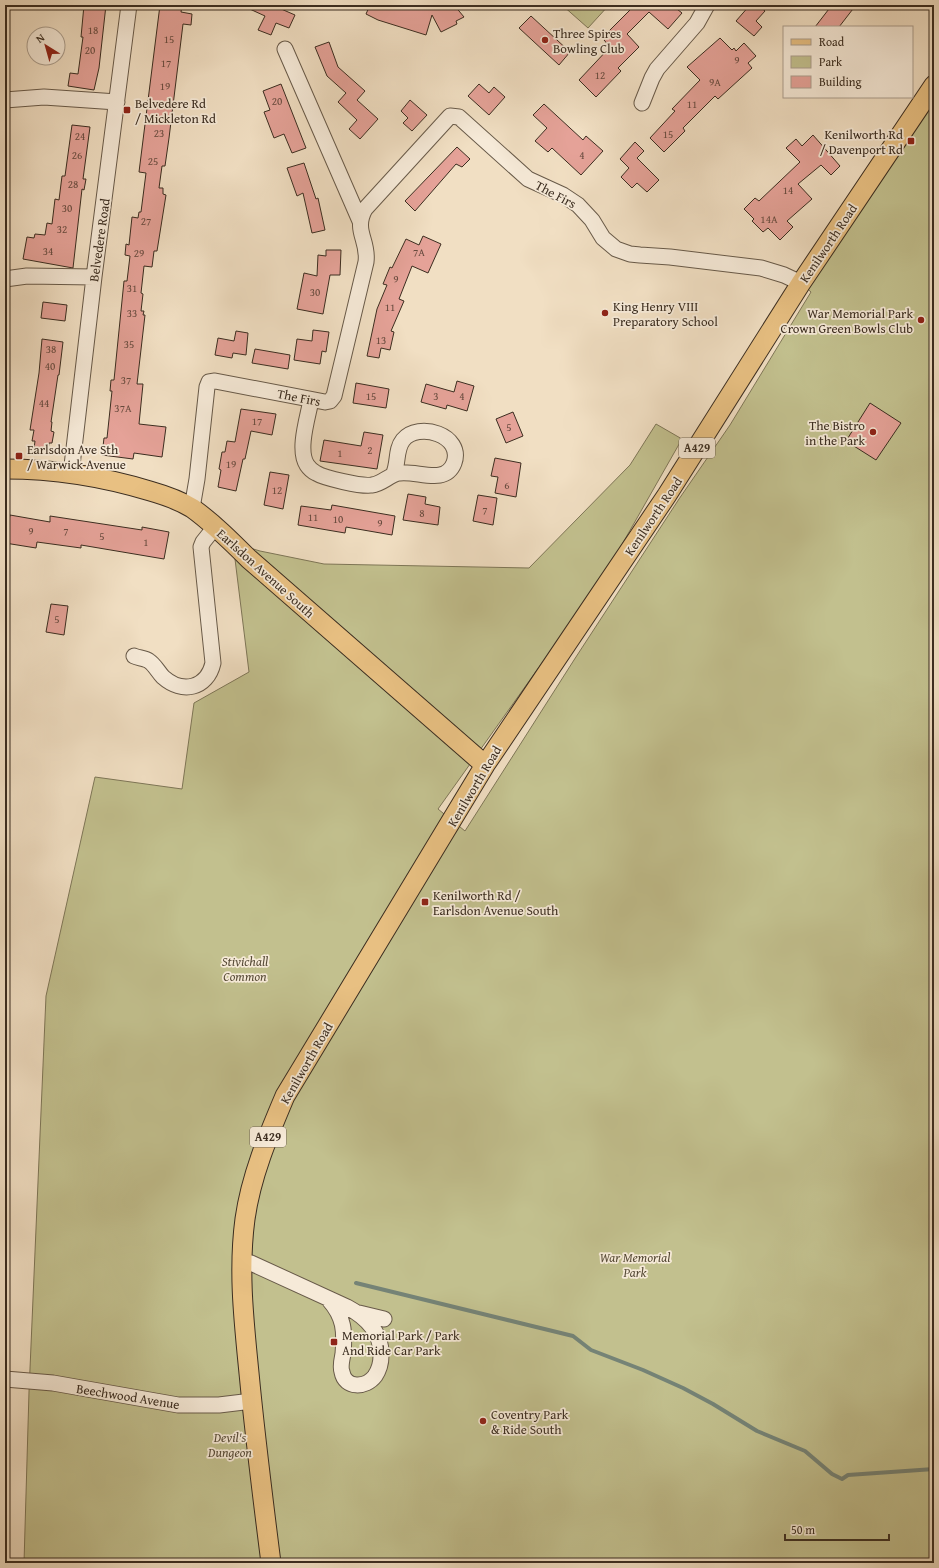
<svg xmlns="http://www.w3.org/2000/svg" width="939" height="1568" font-family="'Gentium Book Plus',serif">
<style>
.green{fill:#c2c08e;stroke:#7e7657}
.lines{fill:none;stroke-linecap:round;stroke-linejoin:round}
.stream{stroke:#758376;stroke-width:4}
.building{fill:#e5a298;stroke:#3b2d20}
.minor-casing{stroke:#685a49;stroke-width:17}
.major-casing{stroke:#3b2d20;stroke-width:21}
.minor{stroke:#f6ead8;stroke-width:15}
.major{stroke:#e8c082;stroke-width:19}
.poi-dot{fill:#8f2418;stroke:#f6ead8;stroke-width:1.5}
.labels{text-anchor:middle;stroke-width:3.5;stroke-linejoin:round;paint-order:stroke}
.number-label{font-size:11px;fill:#664a3e}
.shield{fill:#f6ead8;stroke:#736657;stroke-width:1}
.shield-label{font-size:12px;font-weight:bold;fill:#3b2d20}
.poi-label{font-size:13px;fill:#3b2d20;stroke:#f6ead8;text-anchor:start}
.street-label{font-size:13px;fill:#3b2d20;stroke:#f6ead8}
.park-label{font-size:13px;font-style:italic;fill:#564a36;stroke:#f6ead8}
</style>
<rect width="100%" height="100%" fill="#f1dfc3"/>
<filter id="stains"><feTurbulence type="fractalNoise" baseFrequency=".005" numOctaves="4"/><feColorMatrix values="0 0 0 0 .2 0 0 0 0 .09 0 0 0 0 .02 0 0 0 .5 -.17"/></filter>
<radialGradient id="worn" r=".72"><stop offset=".6" stop-color="#630" stop-opacity="0"/><stop offset="1" stop-color="#630" stop-opacity=".3"/></radialGradient>
<!-- green -->
<path class="green" d="M562,5H609L588,28Z
M934,85V1563H24L29,1392L46,996L95,777L182,789L194,703L249,672L233,543L260,551L324,564L529,568L630,465L656,424L682,439L604,576L438,809L465,831L574,660L679,499L730,425L811,292L801,283Z"/>
<g class="lines">
<!-- stream -->
<path class="stream" d="M356,1283L573,1336L591,1350L643,1370L683,1388L713,1404L757,1431L805,1451L832,1474L842,1479L848,1475L934,1469"/>
</g>
<!-- building -->
<path class="building" d="M84,5H106L99,68L94,90L68,86L70,73L78,74L83,37H81Z
M160,5H182L181,12L192,14L191,25L183,24L169,138L165,166H162L159,188H163V194L166,195L157,251H154L152,267L144,266L141,293L143,294L141,311H144L143,315H145L137,384H143L139,424L166,427L162,457L134,453L133,459L102,455L104,438H107L112,391H110L111,380H114L124,281H127L130,256L125,255L126,244L129,245L132,217L138,218L139,212H141L146,173L139,172Z
M241,5H272L295,15L289,28L276,23L271,35L258,30L265,16Z
M370,5H405L417,8V6L424,8L427,6L426,5H454L464,17L456,21L457,24L441,32L432,15L426,35L378,20L366,14Z
M635,5H672L682,13L668,29L649,12L627,34L639,47L618,68L621,71L596,97L579,80L610,47L604,40L610,34L608,32Z
M750,5H758L765,11L756,21L762,27L754,36L736,21Z
M832,5H856L839,27H815Z
M531,16L570,52L559,65L519,28Z
M720,38L732,50L734,48L736,51L744,43L756,56L748,63L752,68L718,99L715,96L683,128L685,131L664,152L650,138L675,111L672,109L700,80L687,67Z
M329,42L338,67L365,91L357,100L378,119L360,139L349,129L357,120L338,102L346,93L327,76L315,47Z
M281,84L306,148L292,153L284,134L274,138L264,112L270,110L263,91Z
M479,84L489,93L494,87L505,97L489,115L468,96Z
M410,100L427,115L412,131L403,123L408,118L401,111Z
M544,104L583,140L586,136L603,151L581,175L552,148L548,152L535,141L547,128L533,115Z
M72,125L90,127L83,179H86L84,190L82,189L73,268L23,259L27,237L34,238L35,234L45,235L47,223L52,224L55,199L59,200L62,176H65Z
M813,135L840,166L831,175L821,165L798,184L812,199L787,221L793,227L780,240L768,228L763,232L752,221L754,219L744,209L755,198L759,201L800,162L786,148L796,139L802,146Z
M635,142L644,151L637,158L659,180L647,192L637,183L632,188L621,177L629,168L620,159Z
M457,147L470,159L462,167L456,164L415,211L405,201Z
M304,163L316,199L318,198L325,230L312,233L303,193L297,196L287,168Z
M423,236L441,244L428,273L412,266L399,299L404,301L391,331L394,332L390,350L381,348L379,358L367,356L377,309L387,285L383,284L390,267L392,268L406,239L419,245Z
M326,250H341L340,275H330L323,314L297,309L304,273L317,276L318,255L326,256Z
M43,302L67,305L65,321L41,318Z
M313,330L329,332L326,352L322,351L320,364L294,360L297,339L312,341Z
M236,331L248,333L246,355L233,353L232,358L215,355L218,338L234,341Z
M42,339L63,342L59,375H58L51,422H52L51,431L54,432L52,443H49L48,450L34,449L35,441H32L34,430H30L39,373Z
M255,349L290,355L288,369L252,363Z
M457,381L474,386L467,411L447,405L446,409L421,402L426,384L454,392Z
M356,383L389,389L386,408L353,403Z
M870,403L901,423L876,460L846,441Z
M241,409L276,414L272,435L251,431L245,459H243L236,491L218,487L221,470L219,469L222,452H225L227,441L235,442Z
M513,412L523,436L506,443L496,419Z
M364,432L383,435L377,469L320,461L324,440L361,446Z
M495,458L521,463L516,497L495,493L498,477L491,476Z
M270,472L289,475L283,509L264,505Z
M408,494L426,497L425,504L440,507L438,525L403,520Z
M478,495L497,498L493,525L473,521Z
M332,505L395,516L392,535L346,527L345,533L298,525L301,506L331,510Z
M10,515L50,522V516L142,530V527L169,532L164,559L81,545V548L37,542L36,548L5,543Z
M51,604L68,606L64,635L46,632Z"/>
<g class="lines">
<!-- minor casing -->
<g class="minor-casing">
<path id="minor" d="M285,49L360,221
M5,100L44,97L117,102
M642,103L652,78L657,69L697,23L707,5
M5,279L27,276L94,277
M311,400C308,417 297,450 307,465C309,468 312,471 316,473C324,478 362,487 372,485C382,484 389,475 399,473C417,470 445,486 454,463C464,435 418,421 403,440C395,450 399,464 393,475
M71,474L94,277L129,5
M192,508L197,479L207,387L209,382L215,381L325,402L330,401L334,396L366,262C369,240 353,231 365,209L450,116L459,117L528,179L563,195L578,205L592,220L603,238L616,249L630,254L640,255L670,257L761,268L784,275L801,283
M134,656C138,658 145,658 149,661C155,665 158,672 163,677C182,694 207,689 213,663L201,547L203,542L215,527
M242,1262L251,1263L347,1307C366,1317 382,1332 381,1356C381,1364 379,1370 375,1376C366,1388 345,1389 342,1372C340,1367 342,1359 343,1354C345,1331 344,1317 329,1300
M359,1313L384,1319
M5,1379L53,1383L178,1405H219L252,1401"/>
</g>
<!-- major casing -->
<g class="major-casing">
<path id="major" d="M5,469C53,469 104,477 150,491C164,495 179,500 192,508C213,523 231,541 249,559L485,765
M271,1563C263,1500 255,1437 249,1373C244,1322 238,1271 245,1219C251,1176 268,1136 285,1096L485,765L667,495L801,283L934,85"/>
</g>
<!-- minor -->
<use href="#minor" class="minor"/>
<!-- major -->
<use href="#major" class="major"/>
</g>
<!-- markers -->
<g class="poi-dot">
<circle cx="545" cy="40" r="4"/>
<rect x="123" y="106" width="8" height="8" rx="2"/>
<rect x="907" y="137" width="8" height="8" rx="2"/>
<circle cx="605" cy="313" r="4"/>
<circle cx="921" cy="320" r="4"/>
<circle cx="873" cy="432" r="4"/>
<rect x="15" y="452" width="8" height="8" rx="2"/>
<rect x="421" y="898" width="8" height="8" rx="2"/>
<rect x="330" y="1338" width="8" height="8" rx="2"/>
<circle cx="483" cy="1421" r="4"/>
</g>
<g class="labels">
<!-- number labels -->
<g class="number-label">
<text x="93" y="34">18</text>
<text x="169" y="43">15</text>
<text x="90" y="54">20</text>
<text x="737" y="64">9</text>
<text x="166" y="67">17</text>
<text x="600" y="79">12</text>
<text x="715" y="86">9A</text>
<text x="165" y="90">19</text>
<text x="277" y="105">20</text>
<text x="692" y="108">11</text>
<text x="159" y="137">23</text>
<text x="668" y="138">15</text>
<text x="80" y="140">24</text>
<text x="77" y="159">26</text>
<text x="582" y="159">4</text>
<text x="153" y="165">25</text>
<text x="73" y="188">28</text>
<text x="788" y="194">14</text>
<text x="67" y="212">30</text>
<text x="769" y="223">14A</text>
<text x="146" y="225">27</text>
<text x="62" y="233">32</text>
<text x="48" y="255">34</text>
<text x="419" y="256">7A</text>
<text x="139" y="257">29</text>
<text x="396" y="283">9</text>
<text x="132" y="292">31</text>
<text x="315" y="296">30</text>
<text x="390" y="311">11</text>
<text x="132" y="317">33</text>
<text x="381" y="344">13</text>
<text x="129" y="348">35</text>
<text x="51" y="353">38</text>
<text x="50" y="370">40</text>
<text x="126" y="384">37</text>
<text x="371" y="400">15</text>
<text x="436" y="400">3</text>
<text x="462" y="400">4</text>
<text x="44" y="407">44</text>
<text x="123" y="412">37A</text>
<text x="257" y="425">17</text>
<text x="509" y="431">5</text>
<text x="370" y="454">2</text>
<text x="340" y="457">1</text>
<text x="231" y="468">19</text>
<text x="507" y="489">6</text>
<text x="277" y="494">12</text>
<text x="485" y="514">7</text>
<text x="422" y="517">8</text>
<text x="313" y="521">11</text>
<text x="338" y="523">10</text>
<text x="380" y="527">9</text>
<text x="31" y="535">9</text>
<text x="66" y="535">7</text>
<text x="102" y="540">5</text>
<text x="146" y="546">1</text>
<text x="57" y="623">5</text>
</g>
<!-- shield labels -->
<g class="shield">
<rect x="679" y="438" width="36" height="20" rx="3"/>
<rect x="250" y="1127" width="36" height="20" rx="3"/>
</g>
<g class="shield-label">
<text x="697" y="452">A429</text>
<text x="268" y="1141">A429</text>
</g>
<!-- poi labels -->
<g class="poi-label">
<text x="553" y="38">Three Spires<tspan x="553" dy="15">Bowling Club</tspan></text>
<text x="135" y="108">Belvedere Rd<tspan x="135" dy="15">/ Mickleton Rd</tspan></text>
<text x="903" y="139" text-anchor="end">Kenilworth Rd<tspan x="903" dy="15">/ Davenport Rd</tspan></text>
<text x="613" y="311">King Henry VIII<tspan x="613" dy="15">Preparatory School</tspan></text>
<text x="913" y="318" text-anchor="end">War Memorial Park<tspan x="913" dy="15">Crown Green Bowls Club</tspan></text>
<text x="865" y="430" text-anchor="end">The Bistro<tspan x="865" dy="15">in the Park</tspan></text>
<text x="27" y="454">Earlsdon Ave Sth<tspan x="27" dy="15">/ Warwick Avenue</tspan></text>
<text x="433" y="900">Kenilworth Rd /<tspan x="433" dy="15">Earlsdon Avenue South</tspan></text>
<text x="342" y="1340">Memorial Park / Park<tspan x="342" dy="15">And Ride Car Park</tspan></text>
<text x="491" y="1419">Coventry Park<tspan x="491" dy="15">&amp; Ride South</tspan></text>
</g>
<!-- street labels -->
<g class="street-label">
<text transform="translate(556 194) rotate(28)" y="5">The Firs</text>
<text transform="translate(99 240) rotate(-82)" y="5">Belvedere Road</text>
<text transform="translate(828 243) rotate(-56)" y="5">Kenilworth Road</text>
<text transform="translate(299 397) rotate(11)" y="5">The Firs</text>
<text transform="translate(653 516) rotate(-56)" y="5">Kenilworth Road</text>
<text transform="translate(266 573) rotate(42)" y="5">Earlsdon Avenue South</text>
<text transform="translate(474 786) rotate(-59)" y="5">Kenilworth Road</text>
<text transform="translate(306 1063) rotate(-60)" y="5">Kenilworth Road</text>
<text transform="translate(128 1396) rotate(9)" y="5">Beechwood Avenue</text>
</g>
<!-- park labels -->
<g class="park-label">
<text x="245" y="966">Stivichall<tspan x="245" dy="15">Common</tspan></text>
<text x="635" y="1262">War Memorial<tspan x="635" dy="15">Park</tspan></text>
<text x="230" y="1442">Devil's<tspan x="230" dy="15">Dungeon</tspan></text>
</g>
</g>
<!-- margin -->
<rect width="939" height="1568" fill="none" stroke="#f1dfc3" stroke-width="20"/>
<rect x="6" y="6" width="927" height="1556" fill="none" stroke="#3b2d20" stroke-width="2"/>
<rect x="10" y="10" width="919" height="1548" fill="none" stroke="#3b2d20"/>
<!-- legend -->
<rect x="783" y="26" width="130" height="72" fill="#f6ead8" stroke="#ab9e8e"/>
<rect x="791" y="39" width="20" height="6" fill="#e8c082" stroke="#ab9e8e"/>
<text x="819" y="46" font-size="12" fill="#3b2d20">Road</text>
<rect x="791" y="56" width="20" height="12" fill="#c2c08e" stroke="#ab9e8e"/>
<text x="819" y="66" font-size="12" fill="#3b2d20">Park</text>
<rect x="791" y="76" width="20" height="12" fill="#e5a298" stroke="#ab9e8e"/>
<text x="819" y="86" font-size="12" fill="#3b2d20">Building</text>
<!-- north arrow -->
<g transform="translate(46 46) rotate(323)"><circle r="19" fill="#f6ead8" stroke="#ab9e8e"/>
<path d="M0-3L7 15L0 10L-7 15Z" fill="#8f2418"/>
<text y="-6" font-size="11" font-weight="bold" text-anchor="middle" fill="#3b2d20">N</text>
</g>
<!-- scale -->
<path d="M785 1534v6h104v-6" fill="none" stroke="#3b2d20" stroke-width="2"/>
<text x="791" y="1534" font-size="12" fill="#3b2d20" stroke="#f6ead8" stroke-width="3" paint-order="stroke">50 m</text>
<rect width="100%" height="100%" filter="url(#stains)"/>
<rect width="100%" height="100%" fill="url(#worn)"/>
</svg>
